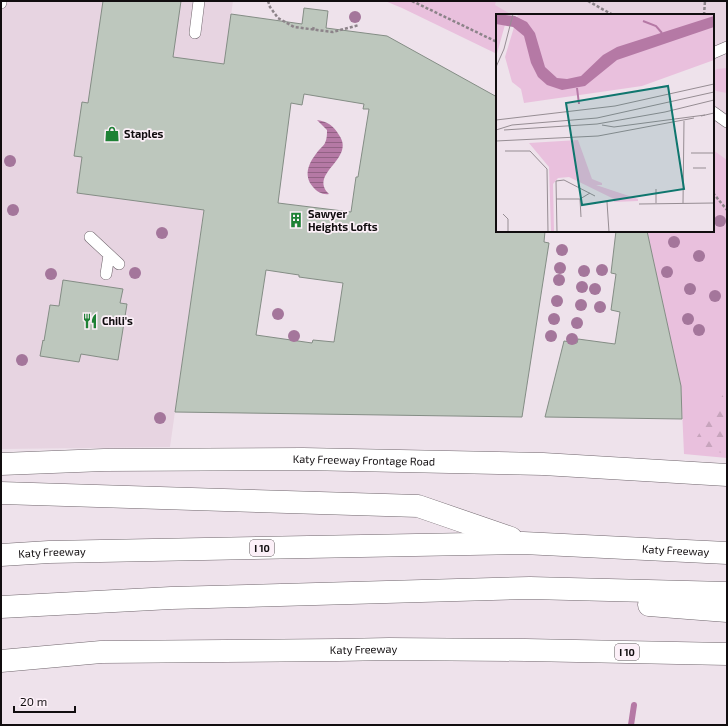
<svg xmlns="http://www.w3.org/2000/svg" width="728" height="726" font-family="'Exo 2',sans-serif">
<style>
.built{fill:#e7d4e1}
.grass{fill:#e9c0dd}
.forest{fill:url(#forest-firs)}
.water{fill:url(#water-rules)}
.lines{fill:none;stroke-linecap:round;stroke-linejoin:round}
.stream{stroke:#b579a5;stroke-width:6}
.building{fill:#bdc7bd;stroke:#848d85;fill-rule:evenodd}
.lane-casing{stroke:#70666d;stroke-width:12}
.secondary-casing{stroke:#70666d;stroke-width:23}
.highway-casing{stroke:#70666d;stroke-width:23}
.path{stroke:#8c8389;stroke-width:2.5;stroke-dasharray:3 2;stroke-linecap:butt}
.lane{stroke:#fff;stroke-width:11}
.secondary{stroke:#fff;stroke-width:22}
.highway{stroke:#fff;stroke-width:22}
.tree{fill:#a4769b}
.labels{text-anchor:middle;stroke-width:3.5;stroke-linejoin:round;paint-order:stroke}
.shield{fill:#fcf0f8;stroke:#585155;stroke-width:1}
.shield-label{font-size:10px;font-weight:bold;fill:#110d0f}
.poi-label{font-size:11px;font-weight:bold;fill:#110d0f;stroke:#fcf0f8;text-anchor:start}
.street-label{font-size:11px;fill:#110d0f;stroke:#fcf0f8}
.inset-river{fill:none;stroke:#b579a5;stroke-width:2}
.inset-road{fill:none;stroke:#968d93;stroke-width:1}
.view{fill:#0f766e;fill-opacity:0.15;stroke:#0f766e;stroke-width:2}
.inset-edge{fill:none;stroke:#110d0f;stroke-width:2}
</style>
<defs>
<pattern id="forest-firs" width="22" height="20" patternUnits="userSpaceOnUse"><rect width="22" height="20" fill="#e9c0dd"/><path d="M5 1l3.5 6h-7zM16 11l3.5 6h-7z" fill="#c7a4bc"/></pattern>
<pattern id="water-rules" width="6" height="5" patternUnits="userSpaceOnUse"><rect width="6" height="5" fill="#b579a5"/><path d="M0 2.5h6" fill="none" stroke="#926285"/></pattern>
</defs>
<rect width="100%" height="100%" fill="#eee2eb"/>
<!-- built -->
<path class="built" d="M1,1H233L170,447L1,449Z
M432,1H727V194L713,179V15H497Z"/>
<!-- grass -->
<path class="grass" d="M385,1H496L495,5L512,15H497V54L402,8Z
M727,68V93L716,91L713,87V72L717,69Z
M713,150L727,160V458L684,454L681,386L647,231H713Z"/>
<!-- forest -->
<path class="forest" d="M727,388V453L689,450Z"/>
<!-- water -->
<path class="water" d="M317,120C328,122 333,125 339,135C356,159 308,173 329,194C323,195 317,192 313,187C302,174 310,161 319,150C321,148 324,145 325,143C327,139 327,134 327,130Z"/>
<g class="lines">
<!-- stream -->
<path class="stream" d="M631,725L634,705"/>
</g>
<!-- building -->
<path class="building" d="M103,1H181L173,57L224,64L231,14L302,24L304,8L328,11L326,28L387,36L497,97V231H545L544,242L549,243L522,417L175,412L204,210L77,193L82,157L74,156L82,102L88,103ZM304,94L364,104L363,109H369L358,177H356L351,212L278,203L291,103L302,105ZM266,270L299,275V277L343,283L334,342L313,340L312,343L256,335Z
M616,231H647L681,386L682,419L545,417L564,341L577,343L578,339L615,344L620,312L611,310L616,274L611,273Z
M63,280L123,289L120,303L127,304L118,360L81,354L79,362L40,356L43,340L44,341L50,305L59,306Z"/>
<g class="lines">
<!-- lane casing -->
<g class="lane-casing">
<path id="lane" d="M1,3V1
M195,33L199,1
M713,53L727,47
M713,112L727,122
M90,237L119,264
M106,274L109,255"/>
</g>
<!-- secondary casing -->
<g class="secondary-casing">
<g id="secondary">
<path id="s1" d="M1,464L104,460L303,459L543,464L727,475"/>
</g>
</g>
<!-- highway casing -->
<g class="highway-casing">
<g id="highway">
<path d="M1,493L418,506L511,538"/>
<path id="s2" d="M1,555L49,552L523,543L727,553"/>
<path d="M649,605L727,611"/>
<path d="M1,607L171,598L530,588L727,593"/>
<path id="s3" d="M1,661L101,652L338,650L389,649L526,650L727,654"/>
</g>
</g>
<!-- path -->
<path class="path" d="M268,1L270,7L278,18L294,27L333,32L359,25
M412,1L497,42
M588,1L613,15
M704,15L705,1
M313,30L314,26
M713,193L727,210"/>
<!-- lane -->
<use href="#lane" class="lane"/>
<!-- secondary -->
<use href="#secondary" class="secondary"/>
<!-- highway -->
<use href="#highway" class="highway"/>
</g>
<!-- trees -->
<g class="tree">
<circle cx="355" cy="17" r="6"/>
<circle cx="10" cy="161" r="6"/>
<circle cx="13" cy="210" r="6"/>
<circle cx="720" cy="221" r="6"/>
<circle cx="162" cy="233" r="6"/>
<circle cx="674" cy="242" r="6"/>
<circle cx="562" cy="250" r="6"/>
<circle cx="699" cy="256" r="6"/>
<circle cx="560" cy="268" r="6"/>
<circle cx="602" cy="270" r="6"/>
<circle cx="584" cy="271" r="6"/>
<circle cx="667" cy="272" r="6"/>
<circle cx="135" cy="273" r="6"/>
<circle cx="51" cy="274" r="6"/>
<circle cx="559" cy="280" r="6"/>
<circle cx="582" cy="287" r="6"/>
<circle cx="595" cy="289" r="6"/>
<circle cx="690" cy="289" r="6"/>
<circle cx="715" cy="296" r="6"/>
<circle cx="557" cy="301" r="6"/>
<circle cx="581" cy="305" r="6"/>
<circle cx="600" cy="307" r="6"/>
<circle cx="278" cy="314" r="6"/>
<circle cx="554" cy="319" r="6"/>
<circle cx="688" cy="319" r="6"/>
<circle cx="577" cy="323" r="6"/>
<circle cx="699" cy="330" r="6"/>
<circle cx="294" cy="336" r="6"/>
<circle cx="551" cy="336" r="6"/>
<circle cx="572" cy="339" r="6"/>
<circle cx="22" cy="360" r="6"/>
<circle cx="160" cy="418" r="6"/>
</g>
<!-- icons -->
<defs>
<g id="shop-bare" transform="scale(1.2)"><path d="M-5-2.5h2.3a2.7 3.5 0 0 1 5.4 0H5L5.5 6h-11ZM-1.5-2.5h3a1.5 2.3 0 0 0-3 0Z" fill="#1e8135" stroke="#fcf0f8" stroke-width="2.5" paint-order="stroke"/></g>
<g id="building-bare" transform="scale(1.2)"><path d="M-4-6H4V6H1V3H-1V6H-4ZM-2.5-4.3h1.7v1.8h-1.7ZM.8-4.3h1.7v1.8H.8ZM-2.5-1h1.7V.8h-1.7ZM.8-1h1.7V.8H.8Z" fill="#1e8135" stroke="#fcf0f8" stroke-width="2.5" paint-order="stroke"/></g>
<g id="restaurant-bare" transform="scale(1.2)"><path d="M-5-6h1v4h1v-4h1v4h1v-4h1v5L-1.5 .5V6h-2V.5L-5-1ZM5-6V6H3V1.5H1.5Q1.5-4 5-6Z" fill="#1e8135" stroke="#fcf0f8" stroke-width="2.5" paint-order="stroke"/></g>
</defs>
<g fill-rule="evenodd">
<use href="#shop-bare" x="112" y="134"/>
<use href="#building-bare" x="296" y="220"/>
<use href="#restaurant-bare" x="90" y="321"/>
</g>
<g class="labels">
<!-- shield labels -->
<g class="shield">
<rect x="250" y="540" width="24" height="16" rx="3"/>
<rect x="615" y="644" width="24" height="16" rx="3"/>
</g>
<g class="shield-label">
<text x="262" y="552">I 10</text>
<text x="627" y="656">I 10</text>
</g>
<!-- poi labels -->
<g class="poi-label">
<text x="124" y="138">Staples</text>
<text x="308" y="218">Sawyer<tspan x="308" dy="13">Heights Lofts</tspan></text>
<text x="102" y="325">Chili's</text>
</g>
<!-- street labels -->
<g class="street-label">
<text dy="4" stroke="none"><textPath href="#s1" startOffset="363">Katy Freeway Frontage Road</textPath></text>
<text dy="4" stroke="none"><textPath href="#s2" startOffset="675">Katy Freeway</textPath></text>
<text dy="4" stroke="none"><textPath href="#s2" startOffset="51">Katy Freeway</textPath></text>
<text dy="4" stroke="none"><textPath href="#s3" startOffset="363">Katy Freeway</textPath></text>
</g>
</g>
<!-- overview -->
<g transform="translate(496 14)">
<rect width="218" height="218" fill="#eee2eb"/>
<path d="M82,126L96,165L106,169V171H100L142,185V187L118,188V185L73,163L62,164L57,170L58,218H55L53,153L33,129Z" fill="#e9c0dd"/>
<path d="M81,127L71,151L49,130Z" fill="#e9c0dd"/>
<path d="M0,0H12L0,43ZM22,0H218V46L146,72L28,89L25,75L16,68L9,43Z" fill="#e9c0dd"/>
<path d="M0,0L19,2L31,8L39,19L49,53L61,64L71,65L85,62L107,41L121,33L218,2V13L121,46L89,72L66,76L51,71L42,63L35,49L28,22L17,13L0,10Z" fill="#b579a5"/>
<path class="inset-river" d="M147,7L160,12L166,19M81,74L83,90"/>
<path class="inset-road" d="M0,53L8,35L17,0M205,102L218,99M0,106L119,92L218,70M106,111L118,113L209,101M0,116L16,111L101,104L218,78M8,116L101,110L169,98L218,86M0,127L102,122L198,104M9,137H34L51,155L52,218M195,139H218M197,154H210M160,175V189M60,185H84L94,179M84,185L85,203M111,188L113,218M187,189L188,107M143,190L218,189M7,200L12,205V218M61,218L60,167L68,166L99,182"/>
<path class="view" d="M172,72L188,175L86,191L70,89Z"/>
<rect width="218" height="218" class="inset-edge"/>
</g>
<!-- border -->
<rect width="728" height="726" fill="none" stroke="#110d0f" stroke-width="4"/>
<!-- scale -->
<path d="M14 706v6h61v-6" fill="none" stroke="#110d0f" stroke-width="2"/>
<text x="20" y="706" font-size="12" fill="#110d0f" stroke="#fcf0f8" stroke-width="3" paint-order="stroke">20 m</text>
</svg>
